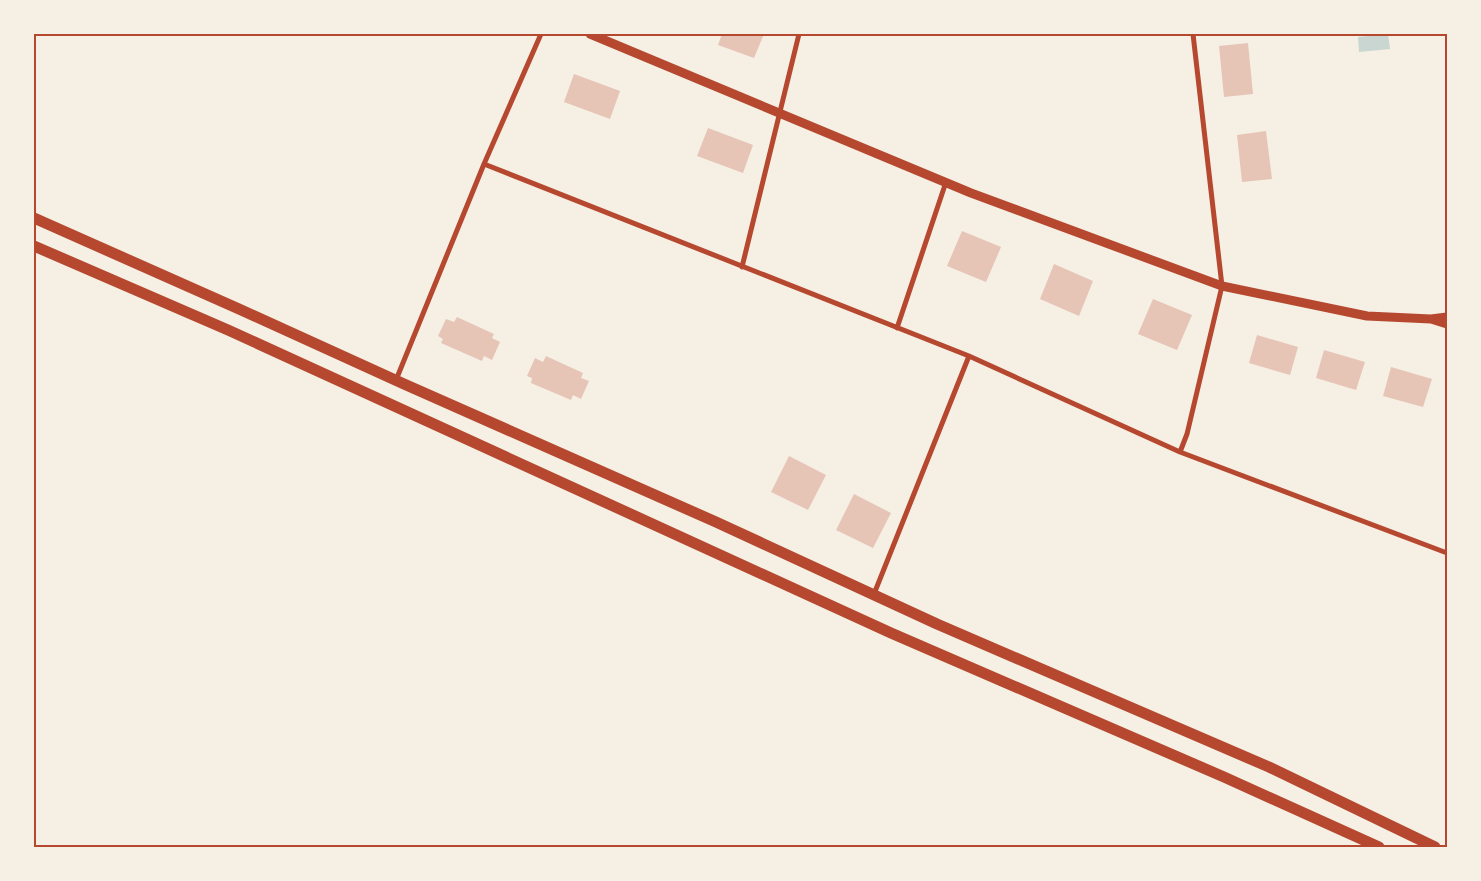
<svg xmlns="http://www.w3.org/2000/svg" width="1481" height="881" font-family="'Work Sans',sans-serif">
<style>
.water{fill:#c9d6d2}
.building{fill:#e6c5b7}
.lines{fill:none;stroke-linecap:round;stroke-linejoin:round}
.minor{stroke:#b5482f;stroke-width:5}
.tertiary{stroke:#b5482f;stroke-width:9}
.primary{stroke:#b5482f;stroke-width:11}
.neatline{fill:none;stroke:#b5482f;stroke-width:2}
</style>
<rect width="100%" height="100%" fill="#f6efe4"/>
<!-- water -->
<path class="water" d="M1388,34L1390,49L1359,52L1358,37Z"/>
<!-- building -->
<path class="building" d="M722,34H764L754,58L718,45Z
M1248,43L1253,94L1224,97L1219,46Z
M574,74L620,91L610,119L564,102Z
M708,128L753,145L743,173L697,156Z
M1266,131L1272,179L1242,182L1237,135Z
M962,231L1001,247L986,282L947,266Z
M1054,264L1093,281L1079,316L1040,299Z
M1153,299L1192,315L1177,350L1138,334Z
M457,317L494,334L492,338L500,342L492,360L484,356L482,361L441,343L443,339L438,336L446,319L454,322Z
M1257,335L1298,347L1290,375L1249,363Z
M1324,350L1365,362L1356,390L1316,378Z
M546,356L583,373L581,378L589,381L581,399L573,395L571,400L531,383L532,378L527,376L535,358L543,362Z
M1391,367L1432,379L1423,407L1383,396Z
M789,456L826,475L808,510L771,492Z
M854,494L891,513L873,548L836,530Z"/>
<g class="lines">
<!-- minor -->
<path class="minor" d="M484,164L969,356L1180,452L1447,553
M742,267L799,34
M897,328L946,182
M396,380L484,164L541,34
M1180,452L1187,434L1222,286L1193,34
M874,594L969,356"/>
<!-- tertiary -->
<path class="tertiary" d="M590,34L971,193L1222,286L1367,316L1431,319
M1447,317L1431,319L1447,324"/>
<!-- primary -->
<path class="primary" d="M34,218L239,309L404,384L716,522L937,624L1269,767L1435,847
M34,246L228,330L891,633L1224,777L1379,847"/>
</g>
<!-- border -->
<rect width="1481" height="881" fill="none" stroke="#f6efe4" stroke-width="70"/>
<rect x="35" y="35" width="1411" height="811" class="neatline"/>
</svg>
